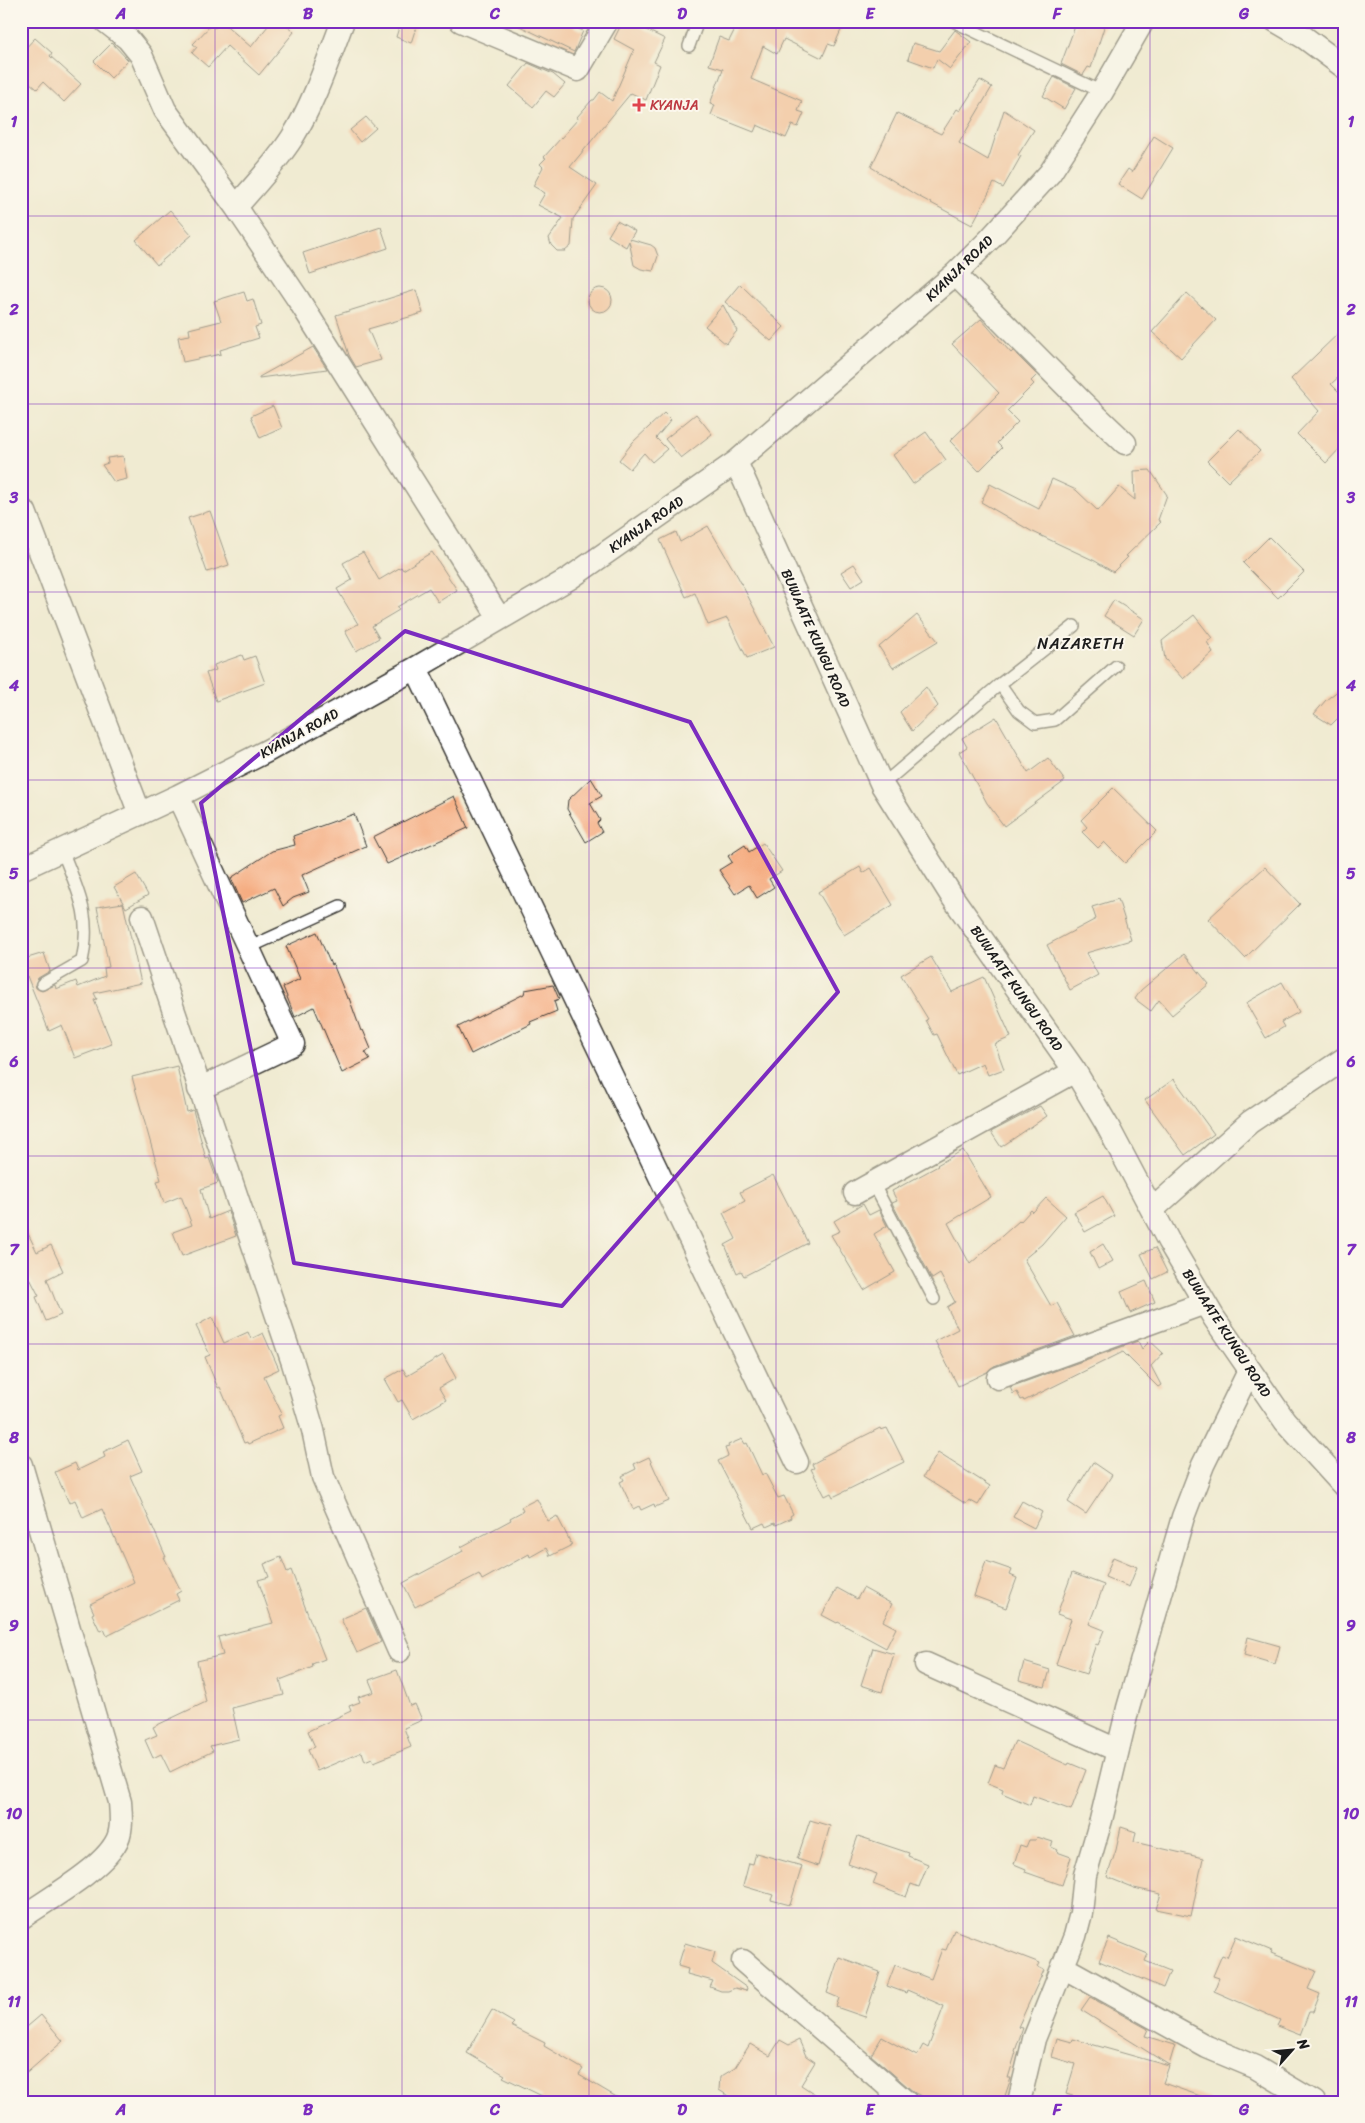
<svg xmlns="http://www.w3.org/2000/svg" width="1365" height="2123" font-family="Sriracha,sans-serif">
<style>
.building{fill:#f5ad82}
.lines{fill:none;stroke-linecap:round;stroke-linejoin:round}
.lane-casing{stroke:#3c3b37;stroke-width:14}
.street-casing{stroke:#3c3b37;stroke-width:25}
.lane{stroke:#fff;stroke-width:11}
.street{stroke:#fff;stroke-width:22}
.marked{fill:none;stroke:#7b2cbf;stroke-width:4;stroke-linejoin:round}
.grid{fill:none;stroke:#7b2cbf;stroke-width:1;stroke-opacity:0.55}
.health-dot{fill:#e0444e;stroke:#fbf7ec;stroke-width:2}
.labels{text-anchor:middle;stroke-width:4;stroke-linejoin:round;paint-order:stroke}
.health-label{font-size:14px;fill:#be3a42;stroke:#fbf7ec;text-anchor:start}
.street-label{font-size:14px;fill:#1c1c1c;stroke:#fbf7ec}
.quarter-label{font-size:16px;letter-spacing:1px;fill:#1c1c1c;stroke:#fbf7ec}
.neatline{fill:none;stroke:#7b2cbf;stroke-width:2}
.grid-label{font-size:16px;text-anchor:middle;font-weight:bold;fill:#7b2cbf}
</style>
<rect width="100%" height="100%" fill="#fbf7ec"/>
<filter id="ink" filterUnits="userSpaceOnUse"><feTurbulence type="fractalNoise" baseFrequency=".02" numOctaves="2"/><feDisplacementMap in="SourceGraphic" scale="10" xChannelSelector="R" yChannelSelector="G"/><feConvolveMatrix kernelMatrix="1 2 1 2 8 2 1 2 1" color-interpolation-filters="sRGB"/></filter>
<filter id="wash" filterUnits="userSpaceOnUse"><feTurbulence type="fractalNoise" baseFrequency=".0096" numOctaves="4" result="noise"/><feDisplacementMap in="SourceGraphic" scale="20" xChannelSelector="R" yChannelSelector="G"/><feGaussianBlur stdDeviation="1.12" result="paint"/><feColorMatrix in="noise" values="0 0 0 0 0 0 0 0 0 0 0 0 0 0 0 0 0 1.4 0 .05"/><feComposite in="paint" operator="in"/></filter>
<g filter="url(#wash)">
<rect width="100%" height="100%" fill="#f0ebd2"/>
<g id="blocks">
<!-- building -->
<path class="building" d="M221,21L251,47L272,21H282L294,32L259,75L227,46L208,67L192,53L197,47L193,44L211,25L215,28Z
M401,21H418L411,43L396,37Z
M509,21H563L583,31L574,52Z
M623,21H628L665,39L654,62L660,65L646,100L631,93L570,167L597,185L573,219L571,246L565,251H557L551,245L549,238L563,218L538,205L545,193L533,186L543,167L540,164L546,158L544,157L578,119L577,117L592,100H594L600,92L612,101L634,50L614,39Z
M739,21H790L803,29L806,21H845L834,46L828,44L822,58L784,39L777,54L763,46L751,79L802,101L798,111L804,113L798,127L792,125L786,138L757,125L754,132L711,115L715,105L710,104L723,69L709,65L719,37L729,41Z
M1077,21H1106L1091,68L1088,67L1083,75L1061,64Z
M955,30L971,42L950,69L937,59L933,68L908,59L913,43L939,51Z
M35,38L52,53L50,56L81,84L64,102L43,82L37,89L21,75V53Z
M112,43L128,60L111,78L94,61Z
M528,63L553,74L565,84L554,97L546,91L533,107L509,86Z
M1054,77L1076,88L1064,109L1043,96Z
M980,80L992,87L959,143L988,160L1004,110L1034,130L1018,155L1021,156L1003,188L994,183L972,225L916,195L871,167L897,113L941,134L957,109L960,111Z
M366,117L376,128L360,142L350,130Z
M1154,136L1173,148L1142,199L1118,184L1128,169L1132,172Z
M170,210L192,235L157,265L136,240Z
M617,221L635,231L630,239L651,245L655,248L658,256L653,271L641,269L634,265L629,241L626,247L608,236Z
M381,227L388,248L310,274L303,253Z
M740,284L784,327L771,341L725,302Z
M588 300a12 12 0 1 1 24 0a12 12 0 1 1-24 0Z
M416,290L423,313L368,329L381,360L356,367L349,355L336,315Z
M244,292L247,301L253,299L261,325L255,327L259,338L220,350L221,354L183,362L178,337L190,335L189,329L221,321L214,301Z
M1187,293L1216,320L1181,358L1152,332Z
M723,305L737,331L726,344L705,326Z
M981,319L1011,353L1013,351L1037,375L1031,381L1034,384L1007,411L1018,422L997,443L1002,448L979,471L950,441L999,393L952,344Z
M1344,328V372L1331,384L1344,397V444L1326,463L1297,434L1319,411L1291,379Z
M313,347L327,369L259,378V377Z
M273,406L282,428L260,438L251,416Z
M664,413L671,420L656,438L667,449L652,462L644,453L630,469L619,460L633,442Z
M696,414L712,434L681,458L665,439Z
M1239,429L1260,451L1228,482L1207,461Z
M926,432L946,460L913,484L893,455Z
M123,456L127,479L114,482L102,465L108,463L107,458Z
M1150,470L1167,495L1158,520L1161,522L1126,556L1128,557L1113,572L1095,561L1031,531L981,502L990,484L1039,509L1052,479L1076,490L1098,511L1119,487L1135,500L1134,471Z
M210,511L229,565L207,572L188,518Z
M708,526L738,577L774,647L747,658L727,618L708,625L695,593L686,597L660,540L676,532L680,542Z
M1269,537L1304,572L1278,598L1243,563Z
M363,552L379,580L401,567L403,570L432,552L457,590L438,602L429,588L397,607L399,610L372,626L379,638L356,651L345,631L358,624L337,589L352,580L343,563Z
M854,564L864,579L851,587L841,572Z
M1114,600L1144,619L1134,635L1104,616Z
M917,615L938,641L893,668L879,647Z
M1194,615L1212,638L1207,642L1213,652L1183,679L1165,659L1162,641Z
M242,655L244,660L255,656L265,683L216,701L206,673L216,670L214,665Z
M1344,686V712L1331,725L1314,714L1326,700Z
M926,687L938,706L912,731L900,712Z
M996,717L1028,773L1048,758L1065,781L1004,826L987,803L959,752L967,747L962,738Z
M591,778L602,796L590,803L600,820L597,823L602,832L586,842L567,809L568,800Z
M1113,788L1157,831L1125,863L1104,842L1098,848L1082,832L1087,827L1081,820Z
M454,796L468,828L387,864L373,837Z
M354,814L366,846L302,875L309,892L293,898L283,906L274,888L242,903L231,878L272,851L295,845L293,836Z
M763,843L782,871L769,879L774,887L757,898L749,885L735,894L719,870L732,862L728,856L745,845L749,852Z
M860,867L863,873L871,868L893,905L844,935L818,892Z
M1265,867L1300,904L1245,958L1208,919Z
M136,874L148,895L126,908L114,887Z
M1118,899L1131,940L1086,953L1098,975L1070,990L1047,945L1096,919L1092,907Z
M123,903L141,983L94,993L97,999L94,1000L112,1044L75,1058L62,1025L49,1031L27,976L21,978V960L44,953L50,971L38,978L35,984L36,988L42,991L55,985L56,989L76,981L78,987L105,976L104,968L109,967L97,907Z
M317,932L331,965L333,964L347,998H349L361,1031L363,1030L371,1049L365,1052L370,1059L342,1073L314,1007L295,1017L283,987L300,979L286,946Z
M1184,954L1209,984L1172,1015L1159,1000L1151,1011L1135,999L1141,990Z
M931,957L952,992L984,977L1011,1037L995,1044L1004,1069L988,1075L983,1063L957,1075L937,1034L934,1035L926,1020L928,1019L901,975Z
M1282,982L1299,1012L1281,1022L1284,1027L1266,1038L1246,1003Z
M553,985L559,999L554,1001L557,1011L530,1022L531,1024L471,1054L458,1027L524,994L525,990Z
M177,1066L187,1112L193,1110L206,1159L209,1158L218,1183L201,1189L209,1219L228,1211L236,1236L182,1256L173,1232L192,1225L181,1196L164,1203L157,1181L161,1180L132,1077Z
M1174,1079L1214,1134L1185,1155L1145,1100Z
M1040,1106L1047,1116L1001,1147L991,1132Z
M963,1150L991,1197L948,1223L970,1264L1019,1221L1020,1222L1031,1210L1033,1212L1046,1198L1066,1216L1042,1244L1024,1259L1051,1306L1057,1303L1075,1336L994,1366L987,1372L958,1386L935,1341L958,1329L947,1307L955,1302L940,1274L932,1279L892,1203L897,1201L892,1191L938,1166L937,1165Z
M773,1175L808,1243L744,1276L741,1271L737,1273L725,1245L736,1239L723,1213L745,1201L740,1192Z
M1103,1196L1114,1216L1085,1232L1074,1212Z
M863,1204L869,1215L879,1210L887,1226L874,1234L895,1272L864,1290L831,1235L840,1231L834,1221Z
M21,1219L37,1252L51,1245L63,1271L47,1279L61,1315L46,1321L36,1297L39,1296L21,1261Z
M1103,1244L1113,1261L1098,1269L1090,1252Z
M1155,1248L1167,1272L1153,1279L1141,1254Z
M1146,1281L1155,1302L1130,1313L1121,1292Z
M212,1317L224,1343L248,1332L251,1339L263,1333L279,1369L264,1376L282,1414L278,1416L283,1428L248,1444L247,1442L244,1443L220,1387L218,1388L205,1357L210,1355L196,1326Z
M1138,1341L1142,1349L1150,1341L1163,1353L1151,1366L1161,1385L1158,1387L1123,1352L1024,1401L1023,1399L1021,1400L1017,1392L1013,1394L1010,1387Z
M443,1355L456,1378L439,1388L446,1400L413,1419L402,1400L398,1402L385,1379L403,1369L407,1376Z
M880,1428L881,1430L887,1428L904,1462L833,1497L831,1493L825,1496L811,1469L814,1468L812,1464L823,1458L822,1457Z
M742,1439L745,1444L747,1443L762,1475L765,1473L778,1498L784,1496L793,1514L790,1516L791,1518L776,1525L775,1523L766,1527L764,1523L753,1528L718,1461L728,1456L725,1448L729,1447L728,1445Z
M128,1440L142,1471L130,1476L166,1557H164L181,1591L176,1594L179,1600L107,1636L104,1629L100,1631L92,1614L94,1613L90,1604L134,1582L102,1509L83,1518L75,1500L69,1503L55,1472L75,1463L78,1470L105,1457L103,1452Z
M938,1453L990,1486L978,1505L969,1500L966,1504L923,1477Z
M649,1457L669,1501L655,1507L654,1504L641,1510L639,1506L633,1509L620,1482L624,1480L622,1476L636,1469L634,1464Z
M1093,1462L1112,1475L1086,1514L1068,1502Z
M537,1499L548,1521L557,1516L572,1545L550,1556L546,1548L530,1557L529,1554L482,1580L479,1574L415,1607L403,1583L463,1551L461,1547L511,1520L510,1518L523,1511L521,1507Z
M1022,1501L1042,1512L1034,1528L1013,1517Z
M281,1557L287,1572L291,1570L325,1659L312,1664L313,1667L280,1680L284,1695L232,1708L239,1739L210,1746L213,1751L170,1772L161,1754L153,1758L145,1740L157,1735L153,1727L206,1702L197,1661L223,1655L218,1637L273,1623L258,1580L269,1577L264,1564Z
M1113,1557L1137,1567L1129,1587L1105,1577Z
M986,1561L1012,1570L1010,1575L1017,1578L1006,1608L974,1596Z
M1072,1573L1104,1585L1089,1624L1104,1630L1098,1645L1096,1644L1086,1674L1056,1664L1071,1619L1057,1614Z
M837,1588L857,1599L863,1588L892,1604L883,1621L896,1628L886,1648L838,1622L837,1623L822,1615Z
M366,1608L381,1642L357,1653L341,1619Z
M1248,1637L1280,1646L1275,1664L1244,1655Z
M873,1648L894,1654L882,1692L861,1685Z
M1024,1662L1050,1670L1045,1687L1019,1680Z
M397,1670L410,1706L415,1704L422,1720L404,1728L411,1747L374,1762L372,1758L365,1761L362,1752L317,1771L308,1750L315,1747L308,1731L351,1711L349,1706L360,1702L358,1697L374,1692L369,1680Z
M1015,1741L1068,1765L1069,1763L1086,1770L1071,1810L1033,1796L1030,1805L1002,1793L1003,1789L988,1783L995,1765L1003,1768Z
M810,1820L830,1826L818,1866L797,1859Z
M1121,1827L1136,1832L1134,1842L1203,1858L1191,1916L1156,1909L1161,1894L1134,1888L1107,1877L1116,1850Z
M858,1836L909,1853L908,1856L928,1864L919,1887L911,1884L906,1897L873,1884L877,1874L848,1864Z
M1037,1837L1053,1842L1051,1847L1058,1850L1057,1852L1071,1857L1062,1885L1025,1872L1026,1869L1014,1864L1020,1845L1026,1847L1029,1840H1036Z
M756,1853L802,1866L790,1905L771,1900L773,1895L743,1886L749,1863L753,1864Z
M954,1930L1040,1963L1038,1967L1044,1970L1018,2027L1023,2028L1015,2051L1016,2052L1008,2078H1011L1003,2102H933L915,2093L871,2055L882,2037L917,2056L923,2045L928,2048L944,2006L907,1990L906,1993L887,1986L895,1965L931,1979L942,1949L946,1950Z
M1236,1936L1272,1951L1271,1953L1316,1971L1308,1989L1320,1994L1313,2012H1309L1300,2035L1277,2026L1280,2020L1214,1991L1219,1978L1213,1976L1222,1955L1227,1957Z
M1109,1938L1148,1954L1145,1961L1170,1971L1163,1988L1099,1961Z
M685,1943L715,1952L712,1963L747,1988L746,1991L735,1988L728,1991H721L710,1987L713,1981L687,1974L688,1969L678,1966Z
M839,1957L880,1972L865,2017L836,2007L839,1998L827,1993Z
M1090,1997L1148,2029L1145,2036L1175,2045L1169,2065L1081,2010Z
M492,2010L514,2023L511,2026L545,2043L544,2046L583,2069L579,2075L625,2102H538L542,2096L503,2077L505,2075L467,2053Z
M41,2015L63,2041L21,2078V2032Z
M1057,2038L1072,2042L1073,2039L1169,2066L1163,2083L1209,2099V2102H1092L1066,2094L1075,2064L1052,2057Z
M780,2040L789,2045L799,2040L806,2056L815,2062L801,2085L827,2102H738L719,2090L720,2077L735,2068L750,2044L770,2056Z"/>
</g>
</g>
<g filter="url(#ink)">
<use href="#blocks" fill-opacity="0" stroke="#3c3b37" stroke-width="1"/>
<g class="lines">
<!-- lane casing -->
<g class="lane-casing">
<path id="lane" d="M953,21L1102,92
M689,46L698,21
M1000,684L1019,711L1035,723L1055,720L1116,666
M882,785L1000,684L1074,626
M248,948L340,906
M42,984L82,961C92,915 78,892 62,850
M873,1183L934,1299"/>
</g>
<!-- street casing -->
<g class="street-casing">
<path id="street" d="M105,21L128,39L141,55L165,110L236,207L298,299L500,619
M461,21L578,70L607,21
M1276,21L1305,38L1344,67
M236,207C255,185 276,163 292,138C314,103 328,60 343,21
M955,274L1083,403L1125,443
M736,462L882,785L953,898L1075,1071L1107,1125L1169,1242L1214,1318L1285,1421L1344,1486
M25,512L140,814
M416,668L797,1462
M178,796L293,1044L199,1089
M21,869L178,796L267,751L416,668L570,578L736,462L955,274L990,239L1050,173L1102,92L1143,21
M142,917L293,1363L313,1430L323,1477L399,1651
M855,1193L1075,1071
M1152,1210L1250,1122L1344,1059
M998,1378L1205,1303
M21,1465L120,1802C121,1816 123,1832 115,1844C99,1871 48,1899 21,1918
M926,1664L1117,1750
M743,1961L906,2102
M1063,1967L1207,2047L1255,2067L1314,2102
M1019,2102L1034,2039L1075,1936L1081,1913L1085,1875L1101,1820L1128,1708L1183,1517L1203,1465L1249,1371"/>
</g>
<!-- lane -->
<use href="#lane" class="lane"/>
<!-- street -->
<use href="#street" class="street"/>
</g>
</g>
<!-- marked area -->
<path d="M0 0H1365V2123H0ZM405,631L690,722L838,992L562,1306L294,1263L201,803Z" fill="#f0ebd2" fill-opacity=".55" fill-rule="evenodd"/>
<path class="marked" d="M405,631L690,722L838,992L562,1306L294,1263L201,803Z"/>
<!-- grid -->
<path class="grid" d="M215,21V2102M402,21V2102M589,21V2102M776,21V2102M963,21V2102M1150,21V2102M21,216H1344M21,404H1344M21,592H1344M21,780H1344M21,968H1344M21,1156H1344M21,1344H1344M21,1532H1344M21,1720H1344M21,1908H1344"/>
<!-- markers -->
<path class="health-dot" d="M636.5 97.5h5v5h5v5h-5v5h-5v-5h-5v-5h5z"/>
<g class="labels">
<!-- health labels -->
<g class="health-label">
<text x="650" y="110">KYANJA</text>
</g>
<!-- street labels -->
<g class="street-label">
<text transform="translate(959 268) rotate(-44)" y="5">KYANJA ROAD</text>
<text transform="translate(646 524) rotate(-35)" y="5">KYANJA ROAD</text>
<text transform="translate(816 638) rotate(66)" y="5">BUWAATE KUNGU ROAD</text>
<text transform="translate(299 733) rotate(-29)" y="5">KYANJA ROAD</text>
<text transform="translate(1017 988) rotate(55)" y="5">BUWAATE KUNGU ROAD</text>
<text transform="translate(1227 1333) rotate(57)" y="5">BUWAATE KUNGU ROAD</text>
</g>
<!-- quarter labels -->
<g class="quarter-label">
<text x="1081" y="649">NAZARETH</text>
</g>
</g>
<!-- margin -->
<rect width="1365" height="2123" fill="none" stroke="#fbf7ec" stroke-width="55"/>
<!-- north arrow -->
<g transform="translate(1292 2050) rotate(63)" stroke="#fbf7ec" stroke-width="4" paint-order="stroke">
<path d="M0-4L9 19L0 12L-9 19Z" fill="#1c1c1c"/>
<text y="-8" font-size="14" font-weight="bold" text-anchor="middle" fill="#1c1c1c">N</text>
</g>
<rect x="28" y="28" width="1310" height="2068" class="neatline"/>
<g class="grid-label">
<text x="121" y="19">A</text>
<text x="308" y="19">B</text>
<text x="495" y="19">C</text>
<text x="682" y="19">D</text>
<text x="870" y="19">E</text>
<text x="1057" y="19">F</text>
<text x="1244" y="19">G</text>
<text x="14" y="127">1</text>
<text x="1351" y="127">1</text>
<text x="14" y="315">2</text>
<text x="1351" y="315">2</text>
<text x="14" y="503">3</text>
<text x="1351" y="503">3</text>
<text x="14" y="691">4</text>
<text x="1351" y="691">4</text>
<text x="14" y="879">5</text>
<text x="1351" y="879">5</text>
<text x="14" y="1067">6</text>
<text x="1351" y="1067">6</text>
<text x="14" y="1255">7</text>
<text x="1351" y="1255">7</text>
<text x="14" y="1443">8</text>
<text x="1351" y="1443">8</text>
<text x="14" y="1631">9</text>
<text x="1351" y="1631">9</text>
<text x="14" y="1819">10</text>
<text x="1351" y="1819">10</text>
<text x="14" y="2007">11</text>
<text x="1351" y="2007">11</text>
<text x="121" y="2115">A</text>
<text x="308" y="2115">B</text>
<text x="495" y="2115">C</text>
<text x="682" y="2115">D</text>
<text x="870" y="2115">E</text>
<text x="1057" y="2115">F</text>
<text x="1244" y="2115">G</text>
</g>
</svg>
